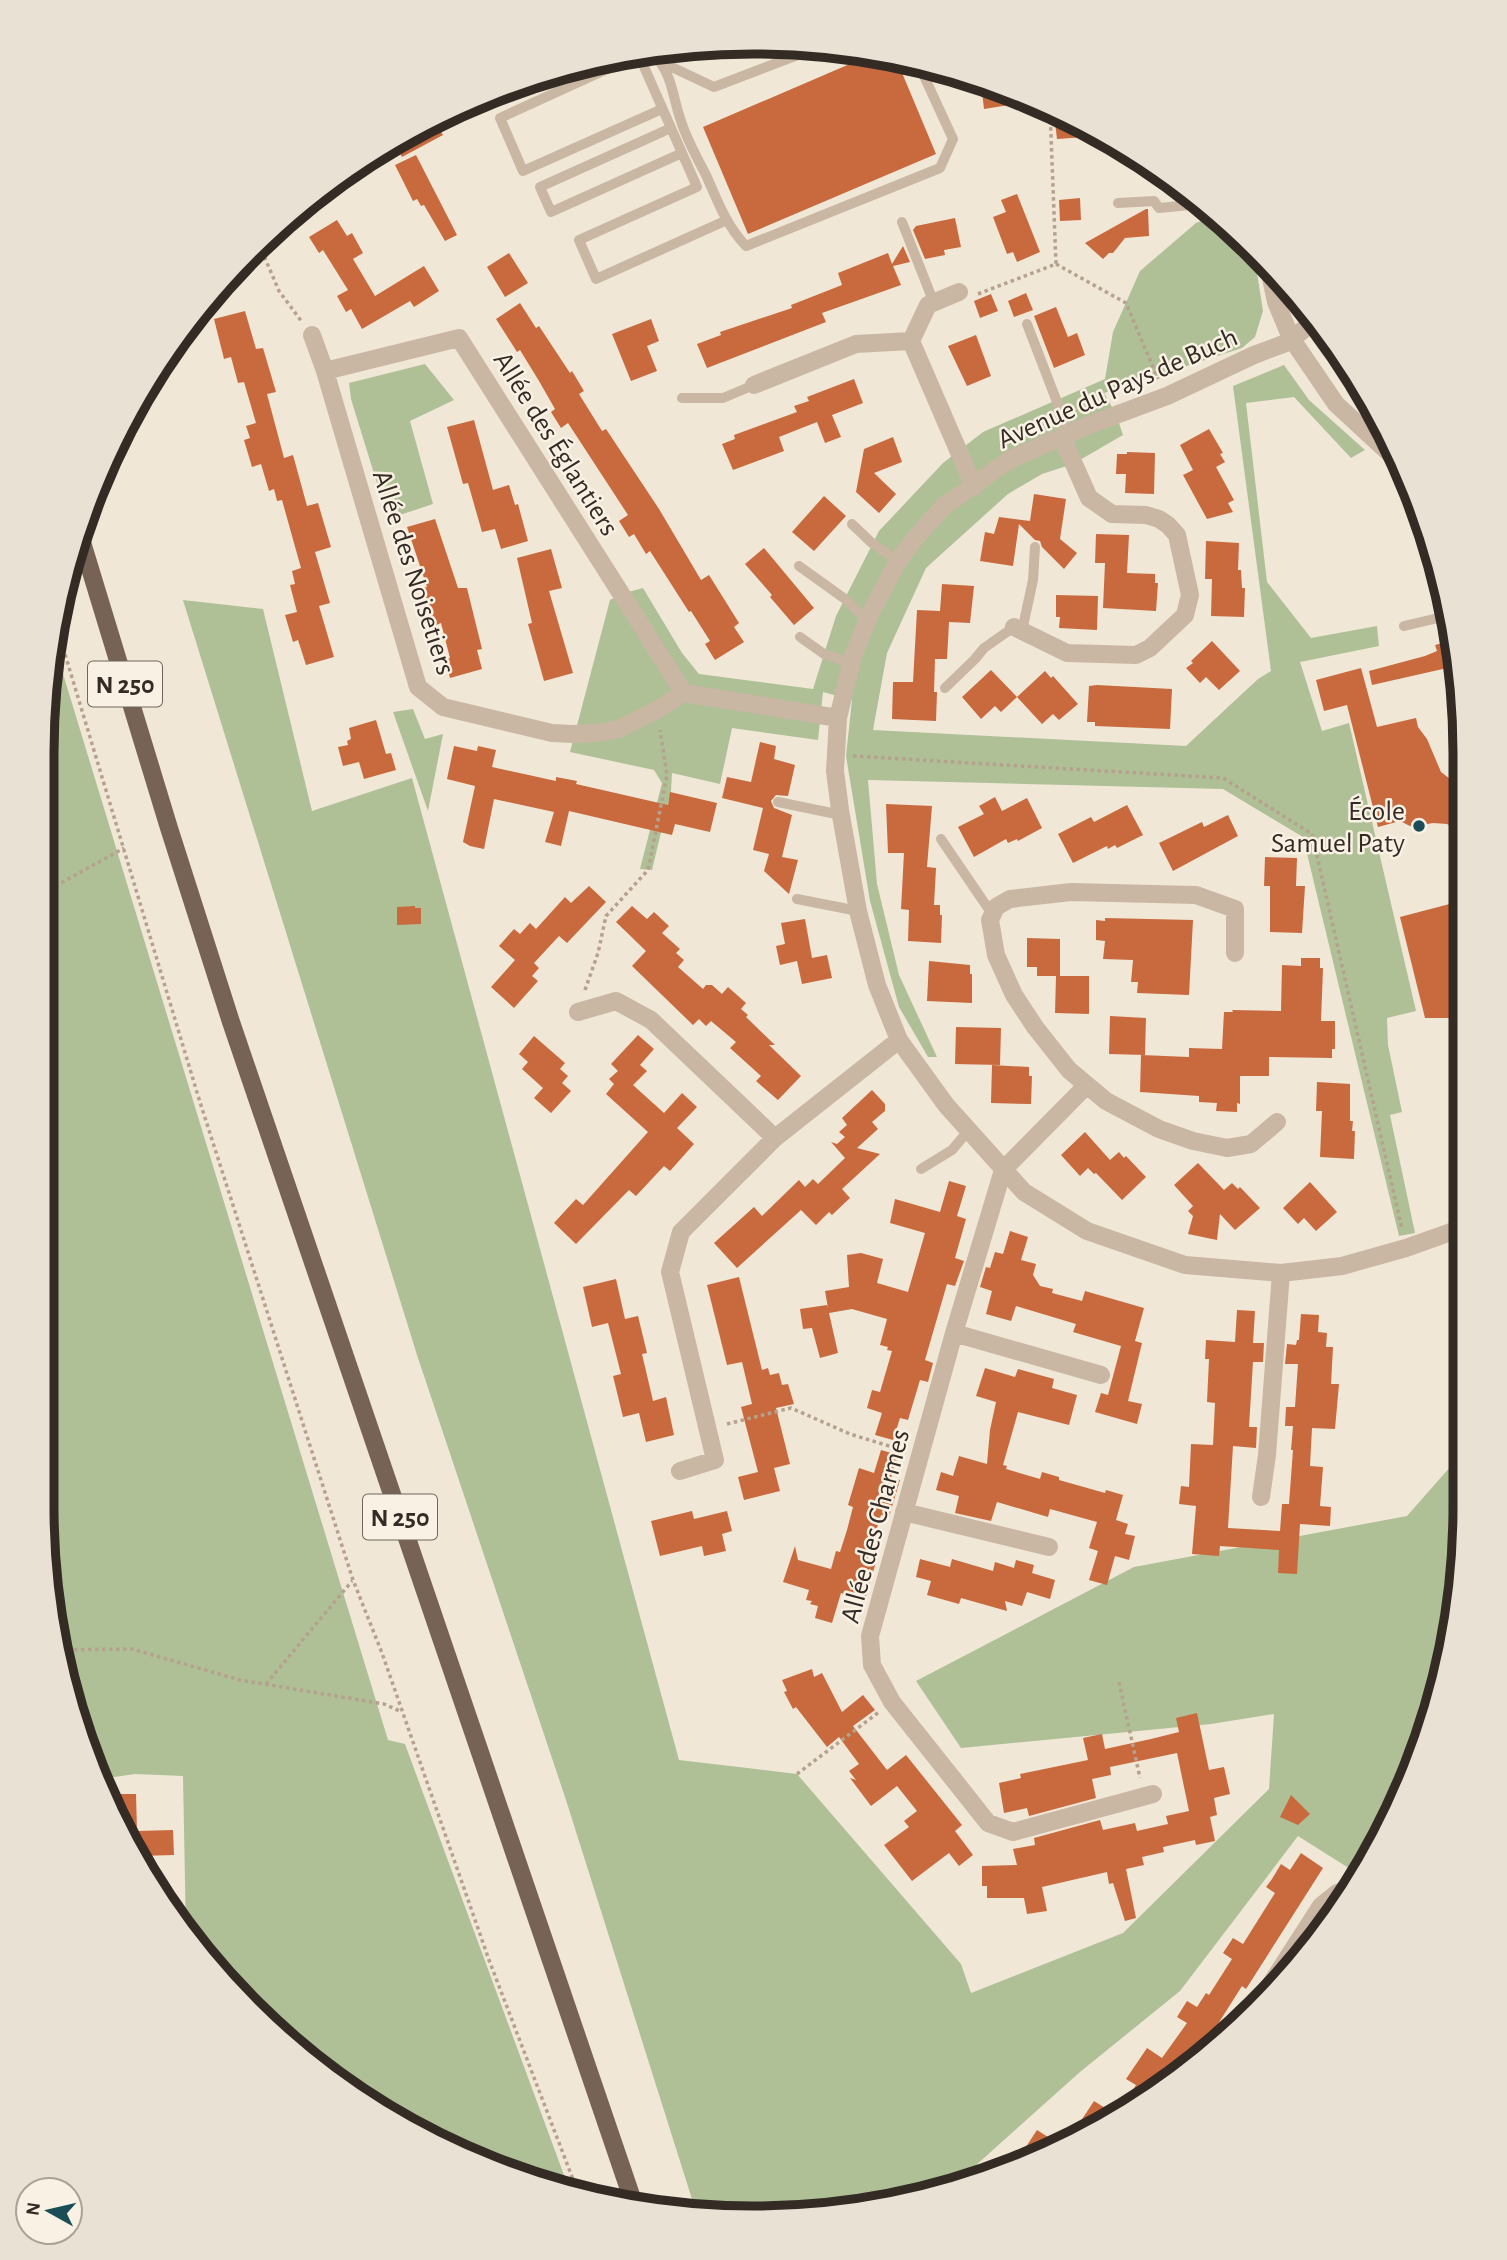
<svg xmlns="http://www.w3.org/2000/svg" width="1507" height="2260" font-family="'Alegreya Sans',sans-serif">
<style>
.green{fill:#afc097}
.building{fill:#c86a3e}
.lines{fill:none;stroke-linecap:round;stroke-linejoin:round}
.path{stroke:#b5a18d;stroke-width:3.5;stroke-dasharray:3.5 3.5;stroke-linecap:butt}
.lane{stroke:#c9b7a3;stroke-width:10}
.street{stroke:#c9b7a3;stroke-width:18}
.primary{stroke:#766356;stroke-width:18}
.poi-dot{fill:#1a4d56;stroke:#f9f1e3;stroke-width:2.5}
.labels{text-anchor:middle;stroke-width:5;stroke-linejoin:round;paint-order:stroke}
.shield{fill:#f9f1e3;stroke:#6f665e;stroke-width:2}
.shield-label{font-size:26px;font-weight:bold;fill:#342b25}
.street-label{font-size:28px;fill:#342b25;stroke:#f9f1e3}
.poi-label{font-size:28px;fill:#342b25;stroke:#f9f1e3;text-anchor:end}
.rim{fill:none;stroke:#342b25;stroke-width:9}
</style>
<rect width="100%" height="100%" fill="#f1e7d7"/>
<!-- green -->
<path class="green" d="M1215,216L1253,247L1263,311L1255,337L1242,348L1104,393L1116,414L1123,435L1073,464L1042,474L1008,494L926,568L887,653L873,730L1186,746L1258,679L1271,671L1233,386L1284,365L1309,400L1365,450L1351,458L1294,397L1246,403L1267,582L1311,638L1377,626L1379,646L1300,662L1322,731L1349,723L1416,1011L1387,1018L1388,1045L1402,1112L1390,1115L1415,1233L1399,1236L1303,837L1223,789L868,780L877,884L899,975L937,1057H928L899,1007L870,901L846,756L852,700L823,692L818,740L732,728L720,784L672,773L671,791L652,870L640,869L662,783L654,770L570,752L610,600L621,594L643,588L682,653L699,674L813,689L836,616L879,531L943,463L983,432L1105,379L1113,332L1140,271L1196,223Z
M1331,341L1345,358L1373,411C1357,393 1322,369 1331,341Z
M425,364L454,400L410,421L433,504L388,519L351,399L349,383Z
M183,600L263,609L312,811L412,778L679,1760L797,1774L961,1964L971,1993L1123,1933L1269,1789L1274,1714L1211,1724L961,1748L916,1681L1134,1567L1407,1516L1465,1450V1507L1451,1645L1391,1822L1361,1871L1355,1872L1298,1836L1180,1991L1080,2072L974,2167L967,2182L893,2204L707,2216L697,2215L566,1800L417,1355Z
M53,641L388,1740L405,1744L571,2194L482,2164L320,2071L219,1976L186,1933L183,1776L135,1774L101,1779L80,1735L48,1600L42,754Z
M413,709L425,739L443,734L428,811L393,712Z"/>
<!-- building -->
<path class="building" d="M873,54L895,56L936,154L748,234L703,127Z
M981,83L1007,90L1009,105L984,109Z
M435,121L443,135L402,157L394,143Z
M1072,121L1076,123L1101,136L1057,139L1055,122Z
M416,155L457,235L445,241L424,205L421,206L417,199L413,201L395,165Z
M1017,194L1040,252L1017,262L1013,252L1007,254L993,217L1006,212L1001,200Z
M1080,198L1081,220L1060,221L1059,200Z
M1146,209H1148L1149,236L1125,238L1113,253H1109L1103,259L1085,243Z
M955,218L961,247L944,250L945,255L925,259L913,230L916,226Z
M337,220L347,236L352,233L363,253L353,259L375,296L424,266L439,291L414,307L410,301L362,329L351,309L346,312L337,296L348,290L323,250L319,253L309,237Z
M903,246L910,262L893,266L901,285L822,313L826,322L707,368L697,344L721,335L720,332L792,308L791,305L842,285L838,273L888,253L892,264Z
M509,253L528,283L505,297L487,267Z
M1026,293L1033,310L1014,317L1008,301Z
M991,294L998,311L980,318L974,301Z
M520,303L536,328L539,326L570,373L572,371L584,391L579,394L602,431L606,429L659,509L701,580L709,575L739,623L734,627L744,642L715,660L705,644L710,641L691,611L689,612L650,551L646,554L634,534L629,537L619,521L628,515L568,423L561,428L551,412L555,409L539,381L520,350L517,352L496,319Z
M1056,307L1068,337L1077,333L1085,355L1054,368L1034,316Z
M245,311L256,349L263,348L276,392L267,394L284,458L293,455L307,506L318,503L331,547L315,552L330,603L319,606L334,657L306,665L298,640L293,642L285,615L297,612L290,585L295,584L292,571L301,568L282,500L277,501L274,489L269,491L261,464L252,467L244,440L250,438L246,426L256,423L244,382L238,383L231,357L224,359L214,319Z
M651,319L659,341L647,346L657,371L631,381L612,334Z
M976,335L991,376L967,386L948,346Z
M854,379L863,403L832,415L841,437L825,443L817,422L779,437L784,451L733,470L722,444L735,439L734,435L797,412L794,406L809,401L807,397Z
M474,420L493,490L509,485L515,505L518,504L528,541L501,549L495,529L482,532L468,483L463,484L447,427Z
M1209,429L1223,453L1220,454L1225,462L1216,467L1234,500L1228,503L1233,512L1207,519L1183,475L1193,470L1180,445Z
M893,437L902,462L874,473L896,494L879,513L856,492L864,449Z
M1127,452L1155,453L1154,494L1125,493L1126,474H1116L1117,454H1127Z
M1034,494L1066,499L1060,539L1077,553L1064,569L1042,547L1040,541L1035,540L1019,524L1013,566L980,561L985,532L994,534L999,517L1030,521Z
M824,496L846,516L814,551L792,532Z
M435,519L458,588H467L482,649L477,650L482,669L450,678L445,659L450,658L441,623L434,626L423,588L427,587L407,527Z
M1096,534L1129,535L1127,573L1155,574V583H1158L1156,611L1103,608L1105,563H1095Z
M1206,541L1239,543L1238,570H1241L1242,588H1245L1244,617L1211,616L1212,579H1205Z
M764,548L814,608L794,625L770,597L772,595L745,564Z
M551,549L562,588L549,591L573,673L544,681L528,624L532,623L517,558Z
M942,584L974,586L970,623L949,622L947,659H935L934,692H937L936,721L892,719L893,682H913L917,610L940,611Z
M1056,595L1098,596L1097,630L1059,628L1060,617H1056Z
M1454,640L1456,666L1372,685L1369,671L1425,656L1437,651L1435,645Z
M1212,641L1240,671L1219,690L1206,677L1200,683L1186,668L1193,663L1191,661Z
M1361,668L1377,727L1416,718L1418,727L1427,739L1441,772L1458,785L1465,786V834L1447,824L1433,823L1412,827L1400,821L1378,827L1347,705L1324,711L1316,680Z
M991,670L1017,697L1001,712L995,706L981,719L962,697Z
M1045,671L1051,678L1053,676L1078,704L1059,720L1053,714L1042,724L1017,697Z
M1097,685L1172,689L1170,729L1095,726V722H1087L1089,686Z
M376,720L386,754L391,753L396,770L364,779L359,762L343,766L338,747L348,745L347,741L351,739L349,728Z
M760,742L776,746L774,759L795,765L788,796L776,795L771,801L774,808L792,815L782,857L798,860L789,894L764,871L769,854L753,850L763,808L722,798L727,777L751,782Z
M454,746L477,751L478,746L496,750L492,767L556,781V777L577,781L576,784L668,805L670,792L717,803L710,832L675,824L672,835L569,811L561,846L545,842L554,812L494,799L484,849L470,846L463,842L475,786L447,779Z
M995,797L1002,811L1027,798L1042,828L1018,841L1017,839L1008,843L1006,839L974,857L958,827L984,814L979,806Z
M886,804L932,806L927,867L936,868L934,905H940V915H942L941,943L908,941L909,910L901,909L904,853H888Z
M1127,805L1143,835L1117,848L1115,845L1108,849L1107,846L1073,863L1058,834L1091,817L1094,822Z
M1228,815L1238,836L1173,871L1159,843L1202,822L1204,827Z
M1265,857L1297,858L1296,886H1305L1302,933L1270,932V886H1264Z
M589,886L606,902L567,943L559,936L534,963L539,968L532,976L538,981L514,1008L491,987L515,960L499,946L514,929L520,934L530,923L536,929L565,897L571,903Z
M1461,901L1465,917V1018H1425L1400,917Z
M415,906V908H421V924L397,925V907Z
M632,906L647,919L654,912L669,926L662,933L680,949L676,953L684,960L678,967L703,989L706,985H712L722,994L728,987L746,1003L741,1009L748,1015L746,1017L775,1045H769L801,1076L778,1100L756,1081L761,1076L730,1048L736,1042L711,1021L706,1026L699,1019L693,1025L632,966L646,951L616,922Z
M1105,918L1193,920L1189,995L1137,993L1138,982H1131L1133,960L1103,959L1105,941L1096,940V920L1105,921Z
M805,919L812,958L827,955L832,978L802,984L797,961L780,965L776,946L785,944L781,923Z
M1027,938L1060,939V976H1037V967H1027Z
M1301,958H1320V968H1323L1321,1021H1335V1049H1332V1058L1269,1057V1076H1240V1104L1237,1103V1112L1216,1111L1217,1103L1199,1102V1096L1140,1092L1141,1055L1189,1057V1048L1222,1049L1224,1012H1233L1232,1010L1281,1011L1282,965L1301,966Z
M929,961L970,965V974H972V1003L927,1001Z
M1056,976H1089V1014L1055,1013Z
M1110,1016L1146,1018L1145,1055L1109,1054Z
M956,1027L1001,1028L1000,1065L955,1064Z
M638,1035L654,1049L640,1065L647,1071L633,1085L664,1113L682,1093L697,1107L677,1128L694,1144L670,1171L664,1166L636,1196L629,1190L576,1244L554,1223L576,1199L583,1205L648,1132L606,1094L614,1084L609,1079L618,1071L611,1064Z
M534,1036L565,1063L560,1069L568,1076L562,1083L571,1091L551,1113L534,1098L543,1088L522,1069L528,1062L519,1054Z
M992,1065L1029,1067V1076H1032L1031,1104L991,1103Z
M1317,1082L1350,1084V1121H1353L1352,1131H1355L1354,1159L1320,1157L1322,1111H1316Z
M872,1090L885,1104V1111L872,1122L878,1129L857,1148L880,1154L842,1189L850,1198L832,1215L829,1212L816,1225L801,1210L737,1268L714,1243L754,1207L762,1216L799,1180L805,1187L813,1179L818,1184L845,1158L831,1142L837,1144L845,1137L839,1132L847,1125L842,1118Z
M1085,1132L1110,1160L1119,1152L1124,1158L1126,1156L1146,1177L1122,1200L1096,1173L1094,1174L1088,1168L1080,1176L1061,1155Z
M1198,1163L1224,1190L1232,1183L1238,1189L1240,1187L1260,1208L1235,1230L1220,1214L1217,1240L1188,1234L1193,1216L1188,1211L1193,1206L1174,1185Z
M949,1181L966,1186L957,1216L966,1219L955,1258L964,1261L955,1286L947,1284L925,1360L933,1363L928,1382L920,1380L908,1420L900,1418L893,1440L875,1435L882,1413L867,1408L872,1390L880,1392L892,1351L887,1350L888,1347L880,1345L887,1319L852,1309L829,1313L838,1353L820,1358L812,1328L803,1329L800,1309L827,1305L828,1308L825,1291L849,1287L847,1255L861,1253L883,1259L877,1283L908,1292L925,1233L890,1223L895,1199L940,1212Z
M1310,1182L1337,1212L1316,1231L1304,1218L1298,1224L1283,1208Z
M1010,1231L1028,1237L1021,1260L1036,1264L1033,1275L1040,1286L1053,1289L1052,1293L1082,1301L1085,1291L1144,1308L1135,1341L1142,1343L1128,1401L1142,1404L1137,1424L1095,1412L1101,1393L1108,1395L1121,1346L1073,1332L1076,1324L1016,1306L1011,1321L986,1314L992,1291L980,1287L986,1267L990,1268L995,1252L1003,1254Z
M739,1277L762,1370L768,1368L770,1375L779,1373L782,1385L788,1384L794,1404L776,1408L790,1464L774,1468L780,1491L744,1500L738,1477L758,1472L741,1407L752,1404L742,1362L727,1365L707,1285Z
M616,1279L625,1319L638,1316L647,1353L642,1354L653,1401L666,1397L674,1435L646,1442L639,1413L623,1417L613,1376L621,1374L608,1323L592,1327L583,1287Z
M1237,1310L1255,1311L1253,1343H1264L1263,1362H1253L1249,1427H1257L1256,1448L1233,1446L1228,1528L1280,1531L1282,1504H1289L1293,1450H1291L1293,1426H1285L1286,1407H1295L1298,1364H1285L1287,1344L1296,1345L1297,1340H1299L1301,1314L1319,1315L1318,1332L1327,1333L1326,1347H1333L1331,1384H1339L1335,1429L1312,1428L1310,1466L1323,1467L1320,1506L1331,1507L1330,1526L1300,1524L1297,1574L1278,1573L1279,1550L1220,1546L1219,1556L1192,1554L1196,1506L1179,1504L1181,1486L1189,1487L1191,1444L1213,1445L1215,1403L1207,1402L1209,1359H1205L1206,1340L1235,1342Z
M985,1368L1015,1377L1018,1369L1054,1379L1052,1388L1077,1395L1069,1425L1018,1412L1003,1465L1007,1466L1006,1469L1040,1479L1042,1472L1059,1477V1480L1105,1493L1106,1490L1123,1495L1116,1520L1128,1524L1125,1534L1135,1536L1129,1560L1115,1556L1107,1585L1089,1580L1098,1551L1089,1548L1097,1522L1050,1509L1048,1517L997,1502L991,1521L955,1513L959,1496L936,1490L941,1472L953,1476L959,1456L987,1464L990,1430L996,1402L976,1396Z
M881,1450L898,1455L891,1478L900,1480L889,1517L881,1515L867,1560L876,1562L865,1600L841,1593L832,1623L815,1618L818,1606L810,1604L812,1601L806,1600L809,1590L783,1582L795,1546L798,1560L831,1569L836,1551L840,1552L847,1530L853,1507L848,1505L859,1468L874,1473Z
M692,1511L694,1519L727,1511L732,1531L722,1534L726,1551L704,1556L702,1546L660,1556L651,1521Z
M920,1559L950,1567L952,1559L993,1571L995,1562L1014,1568L1016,1560L1034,1565L1032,1573L1055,1580L1050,1599L1027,1592L1022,1606L1005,1601L1007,1611L961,1598L959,1604L927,1595L931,1581L916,1577Z
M812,1669L814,1677L822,1673L842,1712L863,1695L875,1710L853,1726L887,1770L906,1755L962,1825L955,1831L973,1855L959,1866L949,1853L912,1881L884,1845L909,1827L904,1821L917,1811L897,1786L871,1806L850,1778L856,1780L849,1771L859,1764L839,1737L827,1747L796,1707L793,1709L784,1692L787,1691L782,1680Z
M1197,1713L1209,1770L1224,1767L1230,1794L1214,1798L1217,1815L1210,1817L1215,1841L1196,1845L1195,1840L1163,1847L1164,1852L1142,1857L1144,1865L1126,1869L1136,1918L1125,1921L1113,1883L1109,1884L1107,1872L1042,1887L1047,1911L1027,1914L1024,1898H987V1886H982V1866L1017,1865L1013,1849L1035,1845L1034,1838L1100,1820L1103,1830L1135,1823L1137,1831L1168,1824L1166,1816L1189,1811L1177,1753L1110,1767L1111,1775L1092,1779L1096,1798L1029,1816L1027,1808L1004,1813L999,1783L1021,1778L1020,1774L1088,1760L1083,1738L1102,1734L1105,1749L1151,1739L1179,1732L1176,1718Z
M109,1794H136L137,1831L173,1830L174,1855L139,1856Z
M1291,1795L1310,1814L1298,1825L1280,1817Z
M1301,1853L1323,1868L1246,1989L1242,1986L1199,2054L1120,2114L1119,2112L1136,2085L1126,2079L1147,2048L1162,2058L1187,2023L1177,2017L1187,2001L1197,2007L1206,1993L1209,1995L1232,1959L1223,1953L1233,1938L1243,1944L1275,1893L1266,1887L1272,1879L1281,1864L1290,1870Z
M1094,2101L1118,2116L1065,2145Z
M1037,2130L1062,2146L1012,2168Z"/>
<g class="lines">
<!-- path -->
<path class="path" d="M259,244L279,291L302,322
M1056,264L1126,303L1158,379
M978,294L1056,264L1050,109
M55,621L199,1099L353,1580L382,1653L489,1960L579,2195
M853,756L1223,778L1312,834L1402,1229
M43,893L124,848
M585,990L598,953L606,916L648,870L667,775L660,730
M727,1424L791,1408L850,1434L902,1450
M60,1650L132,1649L240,1680L384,1704L402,1712
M1119,1682L1140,1778
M266,1684L352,1581
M797,1774L879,1712"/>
<!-- lane -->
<path class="lane" d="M652,52C674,76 671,93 681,121C687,140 697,158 706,175C717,200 727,227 746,246L940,168L953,139L918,63
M638,53L697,187L579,240L596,279L727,220
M638,55L500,118L523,171L662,109
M661,62L714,87L816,48
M671,128L540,187L551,212L682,153
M1118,203L1154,201L1159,208L1200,204
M902,222L934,303
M1027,324L1069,433
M682,398H723L754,385
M852,524L872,543L898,561
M799,566L845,599L868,621
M1404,626L1451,615
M1022,631L1033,580L1035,547
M800,637L824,654L851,663
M945,688L975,659L984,648L1014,627
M778,802L841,815
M941,839L992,914
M797,899L858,911
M921,1169L952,1150L968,1131"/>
<!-- street -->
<path class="street" d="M1268,264L1276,302L1291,338L1336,404L1402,465
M959,292L928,305L911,341L974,487
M1315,321L1286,343L1254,355L1167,396L1089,425L1009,460L943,507L917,536L898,561L871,612L853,656L838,718L835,771L840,810L858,911L877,985L899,1040L946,1105L1024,1192L1087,1231L1185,1265L1281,1273L1342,1266L1406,1248L1465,1227
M312,335L325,371L418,687L443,707L552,733L573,734L597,733L619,729L657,710L684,693L838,718
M325,371L459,338L684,693
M754,385L856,344L911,341
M1014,627L1067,653L1136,655L1150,648L1185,615L1190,595L1177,535L1168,525L1159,519L1146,515L1112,514L1089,498L1062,437
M1235,953V909L1196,895L1071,892L1010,899L996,907L990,920L996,955L1014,995L1035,1027L1069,1070L1106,1101L1159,1129L1193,1141L1227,1148L1251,1144L1277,1122
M578,1012L616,1001L651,1020L775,1138
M1087,1085L1003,1170L954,1333L870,1636L872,1665L892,1702L988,1823L1013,1832L1153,1794
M954,1333L1101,1375
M680,1471L715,1460L670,1272L681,1232L775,1138L899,1040
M1261,1497L1267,1455L1281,1273
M904,1512L1049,1547
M1252,2013L1321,1906L1337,1893L1349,1889"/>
<!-- primary -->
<path class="primary" d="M81,539L169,828L231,1022L634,2204"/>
</g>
<!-- markers -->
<circle class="poi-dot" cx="1419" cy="826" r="7"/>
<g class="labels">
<!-- shield labels -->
<g class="shield">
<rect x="88" y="661.5" width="74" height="45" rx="5"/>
<rect x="363" y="1494.5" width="74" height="45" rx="5"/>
</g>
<g class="shield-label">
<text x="125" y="693">N 250</text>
<text x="400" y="1526">N 250</text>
</g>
<!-- street labels -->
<g class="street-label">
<text transform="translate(1117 387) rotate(-24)" y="10">Avenue du Pays de Buch</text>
<text transform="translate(557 443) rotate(58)" y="10">Allée des Églantiers</text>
<text transform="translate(415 572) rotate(72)" y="10">Allée des Noisetiers</text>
<text transform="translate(874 1526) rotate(-75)" y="10">Allée des Charmes</text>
</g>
<!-- poi labels -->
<g class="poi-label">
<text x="1405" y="820">École<tspan x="1405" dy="32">Samuel Paty</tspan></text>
</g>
</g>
<!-- crop -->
<path d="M0 0H1507V2260H0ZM753 54H754A699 699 0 0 1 1453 753V1507A699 699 0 0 1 754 2206H753A699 699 0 0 1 54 1507V753A699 699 0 0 1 753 54Z" fill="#e9e1d4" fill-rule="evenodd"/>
<path class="rim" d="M753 54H754A699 699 0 0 1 1453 753V1507A699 699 0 0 1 754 2206H753A699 699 0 0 1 54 1507V753A699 699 0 0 1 753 54Z"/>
<!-- north arrow -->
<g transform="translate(49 2211) rotate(278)"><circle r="33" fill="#f9f1e3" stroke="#aaa297" stroke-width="2"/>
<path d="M0-5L12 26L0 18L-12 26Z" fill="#1a4d56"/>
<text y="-10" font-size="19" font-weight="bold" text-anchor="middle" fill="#342b25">N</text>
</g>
</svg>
